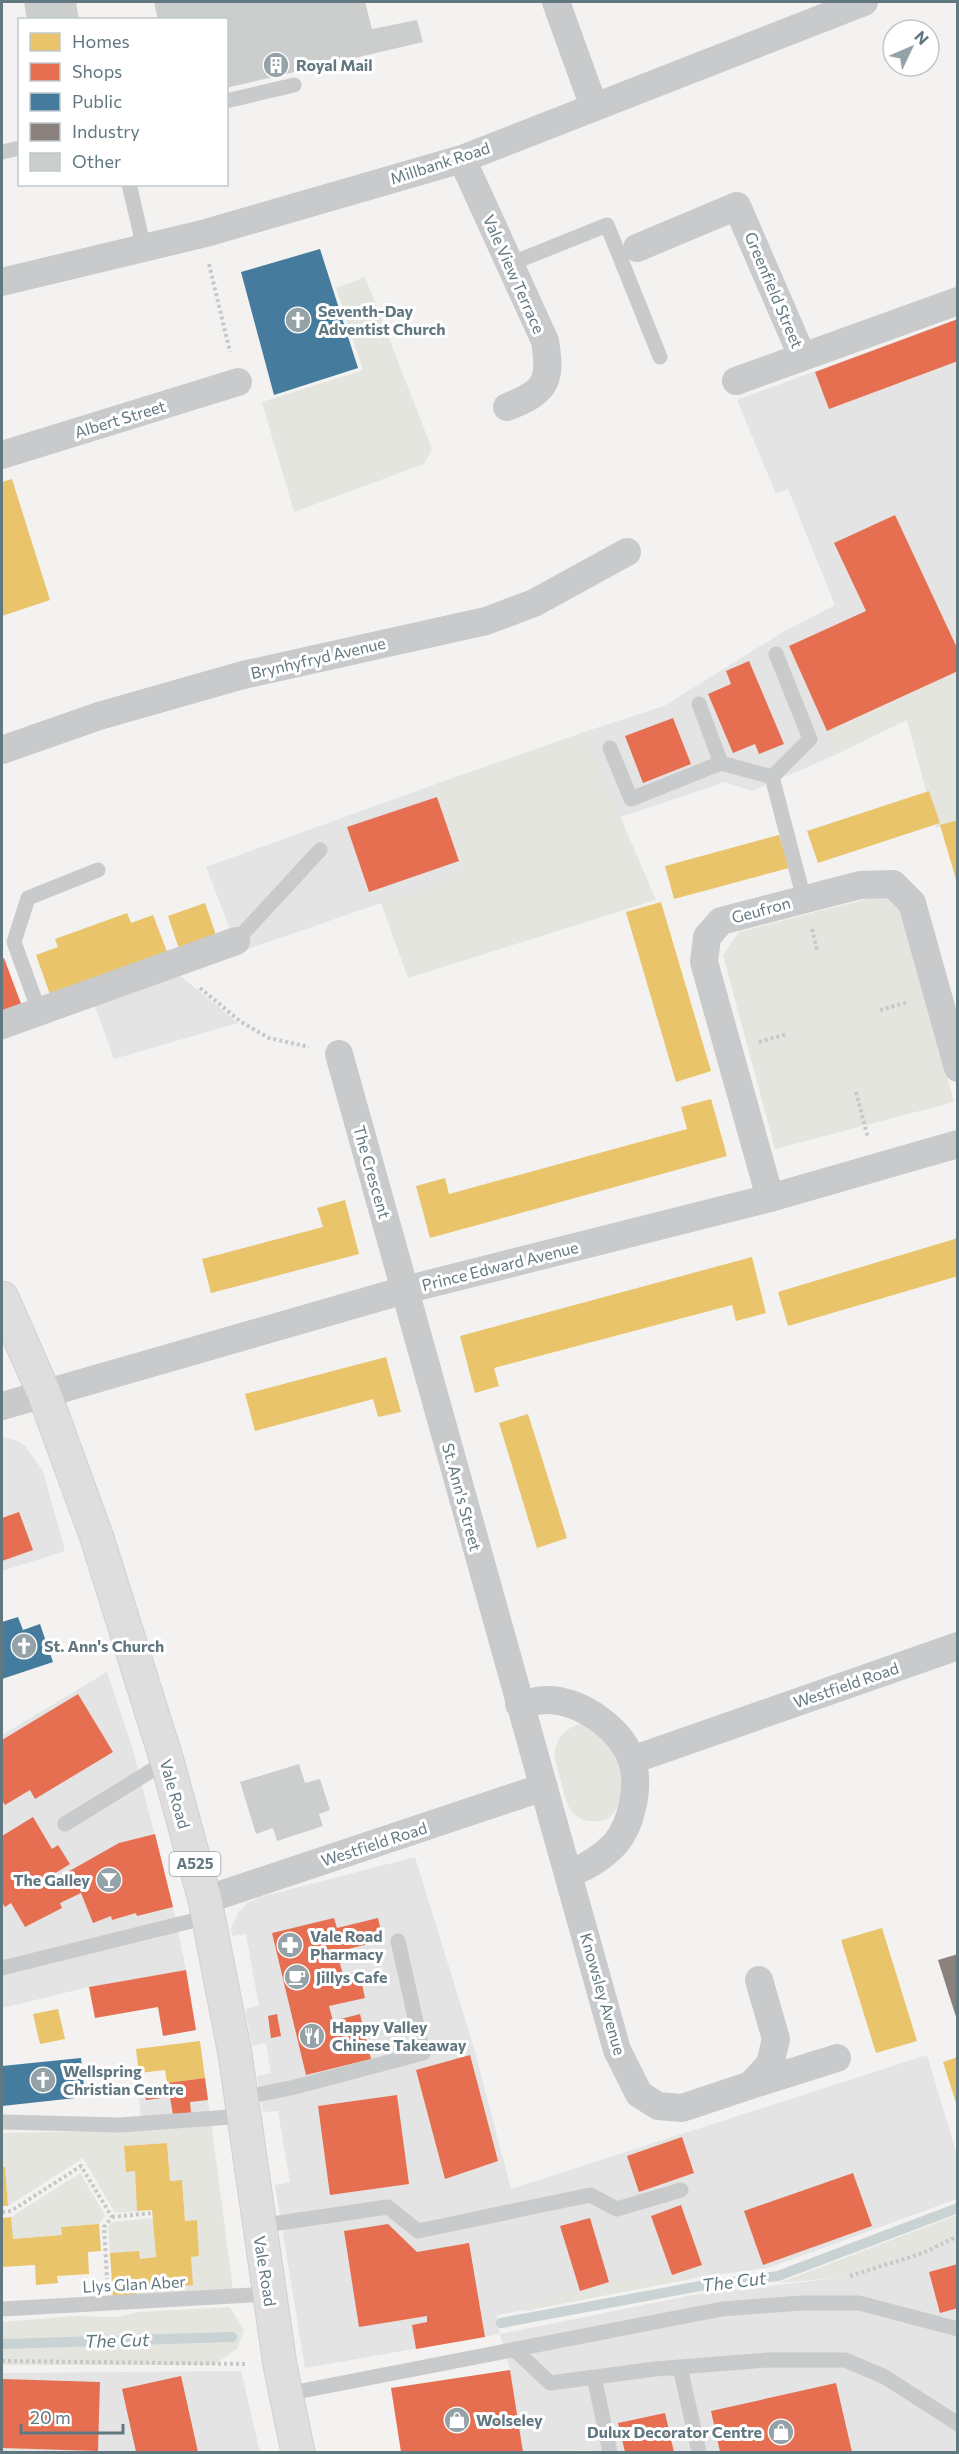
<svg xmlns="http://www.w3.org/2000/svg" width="959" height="2454" font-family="Commissioner,sans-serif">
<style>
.built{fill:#e3e4e3}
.green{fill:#e3e5de}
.homes{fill:#e9c46a}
.shops{fill:#e76f51}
.public{fill:#457b9d}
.industry{fill:#8a817c}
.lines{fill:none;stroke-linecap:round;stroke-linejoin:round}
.stream{stroke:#c9d3d4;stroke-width:10}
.building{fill:#cccecd}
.primary-casing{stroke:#d0d0d0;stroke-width:35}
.path{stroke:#c7c8c7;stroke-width:4;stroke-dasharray:3 3;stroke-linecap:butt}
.service{stroke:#c8cacb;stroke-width:15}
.minor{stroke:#c8cacb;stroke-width:28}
.primary{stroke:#dededf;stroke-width:33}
.labels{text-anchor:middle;stroke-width:6;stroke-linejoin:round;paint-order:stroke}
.shield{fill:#fff;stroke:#91a0a7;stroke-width:1.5}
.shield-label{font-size:15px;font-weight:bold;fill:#627881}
.poi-label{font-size:16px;font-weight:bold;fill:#627881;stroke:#fff;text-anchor:start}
.street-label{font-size:16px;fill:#627881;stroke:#fff}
.water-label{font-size:18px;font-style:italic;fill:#5d7b7f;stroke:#fff}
</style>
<rect width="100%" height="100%" fill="#f3f2f0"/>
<!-- built -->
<path class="built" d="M957,319V670L828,730L835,755L752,791L725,782L620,817L584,732L664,706L783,632L835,605L788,489L776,494L737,400Z
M433,785L463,875L239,952L206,867Z
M177,973L238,1023L114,1059L93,1001Z
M2,1437L18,1441L26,1447L43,1471L65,1551L2,1571Z
M107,1672L133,1750L173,1907L186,1970L89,1987L2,2008V1735Z
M415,1857L474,2048L511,2189L927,2055L957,2155V2199L768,2268L700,2277L497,2315L500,2334L698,2294L846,2277L923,2253L957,2236V2452H591L590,2450L523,2452L510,2370L500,2334L305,2368L275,2185L290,2182L278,2111L263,2112L257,2076L271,2073L266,2043L252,2046L245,2009L259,2006L246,1934L232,1936L231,1929L238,1913L247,1903L261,1897Z
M205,2078L212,2129L142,2131L138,2087Z
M241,2371L260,2452H2V2373Z"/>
<!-- green -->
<path class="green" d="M365,277L432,449L424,464L294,512L262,402L363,370L336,288Z
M957,670V823L936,828L907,720L835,755L827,731Z
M584,732L656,900L408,978L381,903L463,874L433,785Z
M885,894L903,913L954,1102L775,1149L723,955L739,932Z
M579,1724C625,1728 641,1829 589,1821C582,1820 574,1816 570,1809C563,1796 559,1771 554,1756C556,1739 563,1730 579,1724Z
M212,2129L233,2290L136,2296V2289L191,2257L199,2256L197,2220L185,2221L182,2180L170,2181L167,2143L124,2146L126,2171H135L137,2211L115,2213L83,2158L8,2206L5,2168L2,2167V2133Z
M80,2173L105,2215L99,2224L61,2227L62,2235L13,2239L11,2217Z
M957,2215V2236L923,2253L846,2277L779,2283Z
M153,2218L156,2257L140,2259L139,2251L110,2253L108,2227L112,2222Z
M672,2275L700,2277L526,2311L522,2308L526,2304L609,2282Z
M230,2307L244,2330L237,2349L214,2365H2V2322L74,2316L115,2317L139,2312Z"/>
<!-- homes -->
<path class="homes" d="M12,479L50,600L2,616V482Z
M929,791L940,823L818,863L807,831Z
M958,820V882L957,883L940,825Z
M779,835L789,868L674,899L665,866Z
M661,902L711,1071L676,1082L626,912Z
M205,903L217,938L180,952L168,916Z
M127,913L131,923L153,915L169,957L52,1000L36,955L58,947L55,939Z
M711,1099L727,1156L430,1238L416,1186L445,1178L449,1194L687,1129L681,1107Z
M345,1200L359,1254L211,1293L202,1259L323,1227L317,1208Z
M958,1238V1276L788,1326L778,1292Z
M752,1257L766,1313L736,1321L732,1305L494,1368L499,1386L475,1393L460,1336Z
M386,1357L401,1412L378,1417L373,1399L255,1431L245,1394Z
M528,1414L567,1538L537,1548L499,1423Z
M882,1928L917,2041L876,2053L841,1940Z
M58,2009L65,2039L40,2044L33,2014Z
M200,2041L205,2078L167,2083L165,2070L139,2073L136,2049Z
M958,2057V2106H957L943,2062Z
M167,2143L170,2181L182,2180L185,2221L197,2220L199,2256L191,2257L193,2285L136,2289V2296L113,2298L110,2253L139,2251L140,2259L156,2257L152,2210L137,2211L135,2171L126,2172L124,2146Z
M2,2167H5L8,2206H2Z
M11,2217L13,2239L62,2235L61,2227L99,2224L101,2251L88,2252L89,2274L57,2276L58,2283L36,2285L35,2265L2,2267V2218Z"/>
<!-- shops -->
<path class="shops" d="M958,319V361L829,409L815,372Z
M895,515L958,650V671L827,731L789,646L866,611L834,543Z
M749,661L784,744L759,754L755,744L733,753L708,694L731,684L726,671Z
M673,718L691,764L643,783L625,736Z
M437,797L459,861L369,892L347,827Z
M4,958L23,1009L2,1017V959Z
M19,1512L33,1550L2,1561V1518Z
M78,1694L113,1752L35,1799L30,1790L5,1805L2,1800V1740Z
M33,1817L52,1849L58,1845L70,1864L54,1874L57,1878L119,1843L155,1834L173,1907L137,1916L136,1913L112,1920L111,1916L93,1923L81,1893L60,1903L62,1908L25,1927L11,1903L5,1907L3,1904L2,1905V1836Z
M334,1918L337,1928L378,1918L383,1940L337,1952L343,1975L359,1971L365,1998L329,2006L333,2021L360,2014L371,2059L306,2075L272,1933Z
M186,1970L196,2030L163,2036L158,2007L95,2018L89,1987Z
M277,2014L281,2036L271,2038L268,2016Z
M470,2055L498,2161L445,2179L416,2070Z
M205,2078L208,2100L190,2102L191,2113L173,2115L170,2097L146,2100L144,2086Z
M397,2095L409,2184L330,2195L318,2106Z
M682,2137L694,2173L639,2192L627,2156Z
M853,2173L872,2226L763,2265L744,2211Z
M681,2205L702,2265L672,2275L651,2216Z
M590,2218L609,2282L580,2291L560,2226Z
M388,2224L417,2252L469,2243L485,2337L416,2349L412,2325L427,2322V2316L359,2327L344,2231Z
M958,2264V2308L940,2313L929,2272Z
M510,2370L523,2452H401L391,2388Z
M181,2376L198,2452H136L122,2389Z
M2,2379L100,2382L98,2451L2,2448Z
M836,2383L852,2452H720L711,2411Z
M665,2413L674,2452H625L618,2423Z"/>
<!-- public -->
<path class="public" d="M320,249L358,368L274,395L241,272Z
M18,1617L23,1630L40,1624L53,1662L2,1679V1622Z
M81,2058L85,2097L2,2106V2066Z"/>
<!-- industry -->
<path class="industry" d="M958,1954V2020H957L938,1960Z"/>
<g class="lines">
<!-- stream -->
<path class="stream" d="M501,2323L700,2286L778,2276L958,2208
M2,2344L232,2337"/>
</g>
<!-- building -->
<path class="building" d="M24,2H76L79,20H27Z
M154,2H365L372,29L417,20L423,42L226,88V20H158Z
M299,1764L305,1783L320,1779L330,1810L319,1814L323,1826L277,1841L273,1828L256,1834L240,1782Z"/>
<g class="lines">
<!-- primary casing -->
<g class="primary-casing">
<path id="primary" d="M2,1298L44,1393L97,1538L167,1761L205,1900L235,2054L280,2365L298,2452"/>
</g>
<!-- path -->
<path class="path" d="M209,264L230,352
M812,929L817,950
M200,988L241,1022L269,1038L309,1047
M880,1010L908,1002
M759,1042L787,1034
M856,1092L868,1138
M2,2212L11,2211L81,2166L112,2217L104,2227L107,2279
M112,2217L152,2213
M850,2276L923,2253L958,2236
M2,2361L247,2364"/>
<!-- service -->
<path class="service" d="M226,101L294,85
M2,152L20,148
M129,184L144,248
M510,264L607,225L660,357
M776,654L810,739L772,777L804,899
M699,704L721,763L772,777
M610,748L631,799L721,763
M236,941L320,850
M39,1011L14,942L28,898L98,870
M65,1824L167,1761
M2,1968L208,1917
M241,2098L295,2087L423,2053L398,1941
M2,2122L120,2125L244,2116
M258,2226L388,2207L418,2231L590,2195L617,2209L681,2190
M2,2309L269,2294
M514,2349L550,2383L655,2369L767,2360H845L885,2377L958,2424
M680,2367L699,2452
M594,2377L610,2452
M286,2394L722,2309L802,2303H859L958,2329"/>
<!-- minor -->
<path class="minor" d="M556,2L594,107
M462,159L545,341C552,383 545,392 507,407
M637,248L737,206L802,356
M2,282L206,233L462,159L864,2
M736,381L958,301
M2,455L238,382
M2,750L99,716L243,675L486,621L534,603L627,552
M2,1025L236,941
M339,1054L617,2050L639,2094L658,2106L682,2108L751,2085L770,2064L776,2039L759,1980
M770,1198L704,962L707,937L721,921L860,885L893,884L912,903L958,1068
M2,1406L405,1290L770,1198L958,1144
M519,1704C528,1703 538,1700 547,1700C580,1700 621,1728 632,1761C640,1786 632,1824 615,1844C602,1858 587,1866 570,1874
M632,1760L958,1646
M205,1900L544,1787
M751,2085L837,2058"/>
<!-- primary -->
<use href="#primary" class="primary"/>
</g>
<!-- icons -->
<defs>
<g id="building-disc" transform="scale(1.35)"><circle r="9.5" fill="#95a3a8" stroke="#fff"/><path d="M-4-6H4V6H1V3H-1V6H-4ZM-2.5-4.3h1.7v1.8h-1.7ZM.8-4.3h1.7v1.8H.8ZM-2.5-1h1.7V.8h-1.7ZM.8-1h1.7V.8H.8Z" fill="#fff"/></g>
<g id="church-disc" transform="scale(1.35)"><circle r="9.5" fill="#95a3a8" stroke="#fff"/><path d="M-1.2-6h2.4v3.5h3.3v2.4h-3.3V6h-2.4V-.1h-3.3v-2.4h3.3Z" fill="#fff"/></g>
<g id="bar-disc" transform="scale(1.35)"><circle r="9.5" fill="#95a3a8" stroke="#fff"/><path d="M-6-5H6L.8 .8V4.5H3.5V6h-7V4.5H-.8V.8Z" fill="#fff"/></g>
<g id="pharmacy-disc" transform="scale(1.35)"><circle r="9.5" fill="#95a3a8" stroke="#fff"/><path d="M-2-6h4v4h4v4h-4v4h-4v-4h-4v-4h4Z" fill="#fff"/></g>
<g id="cafe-disc" transform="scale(1.35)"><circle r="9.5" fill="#95a3a8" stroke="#fff"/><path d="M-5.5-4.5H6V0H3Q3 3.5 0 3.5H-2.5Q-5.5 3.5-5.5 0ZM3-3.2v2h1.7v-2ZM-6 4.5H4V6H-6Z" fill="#fff"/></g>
<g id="restaurant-disc" transform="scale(1.35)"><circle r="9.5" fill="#95a3a8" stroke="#fff"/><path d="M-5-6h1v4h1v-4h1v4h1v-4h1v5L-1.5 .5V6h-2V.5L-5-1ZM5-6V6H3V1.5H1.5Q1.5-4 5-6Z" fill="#fff"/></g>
<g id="shop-disc" transform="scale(1.35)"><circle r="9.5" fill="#95a3a8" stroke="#fff"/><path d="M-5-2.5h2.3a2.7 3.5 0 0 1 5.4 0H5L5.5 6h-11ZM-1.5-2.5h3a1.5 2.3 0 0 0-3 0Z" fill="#fff"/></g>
</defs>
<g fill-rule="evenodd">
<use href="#building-disc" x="276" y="65"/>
<use href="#church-disc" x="298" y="320"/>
<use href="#church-disc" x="24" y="1646"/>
<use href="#bar-disc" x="109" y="1880"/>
<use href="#pharmacy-disc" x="290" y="1945"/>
<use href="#cafe-disc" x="297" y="1977"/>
<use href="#restaurant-disc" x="312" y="2036"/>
<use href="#church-disc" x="43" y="2080"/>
<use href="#shop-disc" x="457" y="2420"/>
<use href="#shop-disc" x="781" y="2432"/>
</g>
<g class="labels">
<!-- shield labels -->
<rect class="shield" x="169.5" y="1852" width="51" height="24" rx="4.5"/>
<g class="shield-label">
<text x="195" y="1869">A525</text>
</g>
<!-- poi labels -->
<g class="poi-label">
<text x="296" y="71">Royal Mail</text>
<text x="318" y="317">Seventh-Day<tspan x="318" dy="18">Adventist Church</tspan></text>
<text x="44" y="1652">St. Ann's Church</text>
<text x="90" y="1886" text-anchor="end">The Galley</text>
<text x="310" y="1942">Vale Road<tspan x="310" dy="18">Pharmacy</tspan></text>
<text x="316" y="1983">Jillys Cafe</text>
<text x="332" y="2033">Happy Valley<tspan x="332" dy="18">Chinese Takeaway</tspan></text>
<text x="63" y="2077">Wellspring<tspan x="63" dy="18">Christian Centre</tspan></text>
<text x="476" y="2426">Wolseley</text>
<text x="762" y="2438" text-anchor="end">Dulux Decorator Centre</text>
</g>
<!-- street labels -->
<g class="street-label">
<text transform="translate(440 163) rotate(-18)" y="6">Millbank Road</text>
<text transform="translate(514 274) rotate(66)" y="6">Vale View Terrace</text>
<text transform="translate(774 290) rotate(67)" y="6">Greenfield Street</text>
<text transform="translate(120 419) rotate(-17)" y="6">Albert Street</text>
<text transform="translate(318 658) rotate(-13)" y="6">Brynhyfryd Avenue</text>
<text transform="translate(761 910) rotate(-15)" y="6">Geufron</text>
<text transform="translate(372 1172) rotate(74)" y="6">The Crescent</text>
<text transform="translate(500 1266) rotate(-14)" y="6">Prince Edward Avenue</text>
<text transform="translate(462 1497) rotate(75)" y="6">St. Ann's Street</text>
<text transform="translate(846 1685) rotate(-19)" y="6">Westfield Road</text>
<text transform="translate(175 1794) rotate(74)" y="6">Vale Road</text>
<text transform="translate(374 1844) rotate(-18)" y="6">Westfield Road</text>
<text transform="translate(603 1994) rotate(74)" y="6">Knowsley Avenue</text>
<text transform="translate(265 2271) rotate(81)" y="6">Vale Road</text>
<text transform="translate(134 2284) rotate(-3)" y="6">Llys Glan Aber</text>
</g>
<!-- water labels -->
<g class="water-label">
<text transform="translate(734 2282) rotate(-7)" y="6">The Cut</text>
<text transform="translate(117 2341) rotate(-2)" y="6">The Cut</text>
</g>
</g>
<!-- border -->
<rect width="959" height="2454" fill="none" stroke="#627881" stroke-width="6"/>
<!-- legend -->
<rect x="18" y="18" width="210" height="168" fill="#ffffff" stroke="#c0c9cd" stroke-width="1.5"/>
<rect x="30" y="33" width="30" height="18" fill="#e9c46a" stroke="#c0c9cd" stroke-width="1.5"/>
<text x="72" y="48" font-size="18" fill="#627881">Homes</text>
<rect x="30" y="63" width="30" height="18" fill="#e76f51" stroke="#c0c9cd" stroke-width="1.5"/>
<text x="72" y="78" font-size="18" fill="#627881">Shops</text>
<rect x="30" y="93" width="30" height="18" fill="#457b9d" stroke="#c0c9cd" stroke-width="1.5"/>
<text x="72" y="108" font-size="18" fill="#627881">Public</text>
<rect x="30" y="123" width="30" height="18" fill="#8a817c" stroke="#c0c9cd" stroke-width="1.5"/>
<text x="72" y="138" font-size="18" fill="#627881">Industry</text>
<rect x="30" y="153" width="30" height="18" fill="#cccecd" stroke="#c0c9cd" stroke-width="1.5"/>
<text x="72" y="168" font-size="18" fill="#627881">Other</text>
<!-- north arrow -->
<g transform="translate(911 48) rotate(46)"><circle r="28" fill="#ffffff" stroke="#c0c9cd" stroke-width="1.5"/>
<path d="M0-4.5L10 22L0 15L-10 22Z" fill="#95a3a8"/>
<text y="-9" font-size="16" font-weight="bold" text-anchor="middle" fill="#627881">N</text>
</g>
<!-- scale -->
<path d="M21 2424v9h102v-9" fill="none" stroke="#627881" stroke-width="3"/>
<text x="30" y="2424" font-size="18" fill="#627881" stroke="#ffffff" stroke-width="4.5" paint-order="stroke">20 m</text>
</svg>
